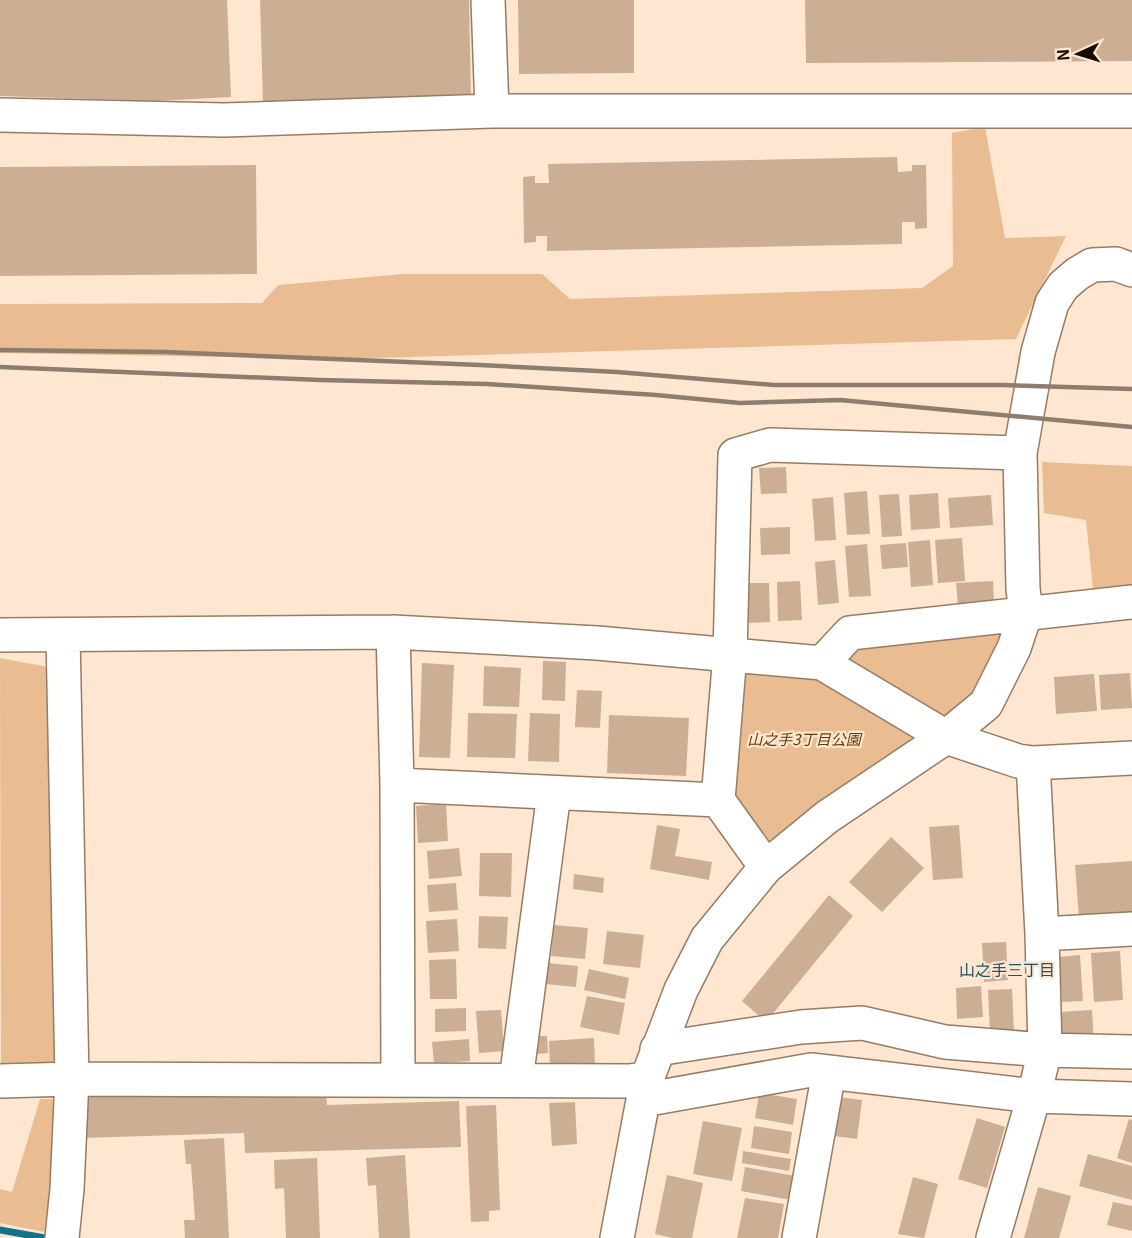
<svg xmlns="http://www.w3.org/2000/svg" width="1132" height="1238" font-family="Georgia,'Noto Sans JP',serif">
<style>
.green{fill:#eabc91}
.lines{fill:none;stroke-linecap:round;stroke-linejoin:round}
.stream{stroke:#117486;stroke-width:7}
.building{fill:#cbae94}
.minor-casing{stroke:#967c63;stroke-width:36}
.minor{stroke:#fff;stroke-width:33}
.rail{stroke:#8e7d6e;stroke-width:4.5}
.labels{text-anchor:middle;stroke-width:4.5;stroke-linejoin:round;paint-order:stroke}
.park-label{font-size:15px;font-style:italic;fill:#663a04;stroke:#fee6d1}
.neighbourhood-label{font-size:16px;fill:#205563;stroke:#fee6d1}
</style>
<rect width="100%" height="100%" fill="#fee6d1"/>
<!-- green -->
<path class="green" d="M985,127L1005,238L1066,236L1016,339L342,359L0,353V304L262,303L278,285L403,274H542L570,299L922,288L953,266L952,133Z
M1042,462L1132,466V594L1094,599L1086,520L1044,513Z
M1012,623L979,694L771,852L731,797L740,661L855,642Z
M0,658L54,668L57,1063L1,1067Z
M40,1099H62L50,1233L0,1223V1189L12,1192Z"/>
<g class="lines">
<!-- stream -->
<path class="stream" d="M0,1230L45,1238"/>
</g>
<!-- building -->
<path class="building" d="M0,0H227L231,97L156,101L0,96Z
M260,0H469L471,98L263,103Z
M518,0H634V73L519,74Z
M805,0H1132V61L806,63Z
M897,157L898,172L912,171V165H926L927,228L915,229V222H902V244L547,251V236H536V242L524,243L523,177L535,176V183H549L548,164Z
M256,165L257,274L0,276V167Z
M786,467L787,493L761,494L759,468Z
M867,491L870,534L847,535L844,493Z
M938,493L940,528L911,530L909,495Z
M899,494L902,536L882,537L879,495Z
M991,495L993,525L950,528L948,498Z
M833,497L836,540L815,541L812,499Z
M790,527V554L761,555L760,528Z
M962,538L965,581L938,583L935,540Z
M930,540L933,585L911,587L908,542Z
M906,543L908,567L882,569L880,545Z
M867,544L871,596L849,597L845,546Z
M835,560L839,603L818,605L815,562Z
M800,581L802,620L778,621L777,582Z
M993,581L994,604L958,606L956,583Z
M746,583H769L770,622L747,623Z
M543,661L566,662L565,701L542,700Z
M422,663L454,665L450,758L419,757Z
M484,666L521,668L519,707L483,706Z
M1130,673L1132,708L1101,710L1099,675Z
M1094,674L1097,711L1056,714L1054,677Z
M577,690L602,691L600,728L575,727Z
M468,713L517,714L515,758L467,757Z
M530,713L560,714L559,762L528,761Z
M609,715L689,718L686,776L607,773Z
M446,804L448,841L418,843L416,806Z
M657,825L680,829L675,856L712,862L709,880L650,869Z
M959,825L963,878L933,880L929,827Z
M891,837L924,868L882,912L849,882Z
M459,848L462,876L429,879L427,851Z
M480,853H512L511,897L479,896Z
M1132,861V914L1079,918L1075,865Z
M574,874L604,878L603,893L573,889Z
M456,883L458,910L429,912L427,885Z
M829,895L853,916L766,1022L742,1001Z
M479,916L508,917L506,949L478,948Z
M457,919L459,951L428,953L426,921Z
M554,925L588,928L585,959L551,956Z
M607,931L644,935L640,968L603,964Z
M1006,942L1008,980L984,982L982,943Z
M1120,951L1123,1000L1094,1002L1091,953Z
M1080,955L1083,1001L1062,1002L1059,957Z
M456,959L457,999H430L429,960Z
M548,963L578,966L576,987L545,984Z
M589,969L629,978L625,999L584,990Z
M981,986L983,1017L957,1019L956,988Z
M1012,989L1014,1032L990,1033L988,990Z
M587,996L625,1003L619,1035L580,1027Z
M466,1008V1031L435,1032V1009Z
M501,1010L504,1051L479,1053L476,1011Z
M1092,1010L1094,1044L1063,1046L1060,1012Z
M534,1036H547L548,1053L535,1054Z
M594,1038L595,1065L550,1067L549,1041Z
M469,1039L470,1061L434,1063L432,1042Z
M326,1090L327,1105L459,1101L461,1147L245,1153L244,1133L80,1138L79,1097Z
M759,1093L797,1099L793,1125L755,1118Z
M838,1097L862,1100L857,1139L834,1136Z
M575,1102L577,1144L552,1146L549,1103Z
M496,1105L500,1210L489,1211V1221L471,1222L466,1106Z
M977,1118L1005,1127L987,1188L958,1179Z
M1129,1119L1132,1120V1163L1117,1158Z
M703,1121L742,1128L732,1181L693,1174Z
M754,1126L792,1132L789,1154L751,1148Z
M224,1138L229,1238H185L184,1220H195L191,1164H186L184,1140Z
M743,1151L791,1159L789,1171L742,1163Z
M1088,1154L1132,1166V1200L1079,1186Z
M405,1155L410,1238H379L376,1185L368,1186L366,1158Z
M317,1158L320,1238H286L284,1188L275,1189L274,1160Z
M745,1167L795,1176L791,1200L741,1191Z
M667,1175L703,1183L692,1238H673L655,1234Z
M913,1177L938,1184L924,1238L898,1234Z
M1038,1187L1071,1196L1059,1238H1024Z
M745,1198L784,1204L778,1238H737Z
M1113,1202L1132,1206V1231L1107,1225Z"/>
<g class="lines">
<!-- minor casing -->
<g class="minor-casing">
<path id="minor" d="M488,0L492,111
M0,115L224,120L492,111H1132
M393,632L397,785L398,1079
M0,635L393,632L597,643L822,663L946,737L1018,761L1033,763L1132,758
M822,663L850,633L1132,602
M397,785L718,800
M766,867L718,800L730,654L735,455L770,445L1020,453
M1042,934L1132,929
M657,1049L801,1027L862,1023L945,1042L1045,1050L1132,1052
M516,1080L554,793
M0,1081L72,1079L630,1081L647,1079
M643,1100L811,1070L1034,1096L1132,1099
M62,1238L67,1189L72,1079L63,635
M617,1238L647,1079L681,990L707,939L766,867L827,817L946,737L986,704L1014,648L1026,612L1023,589L1020,453L1038,352L1052,303L1063,286L1077,274L1092,265L1116,264L1132,270
M799,1238L829,1072
M993,1238L1034,1096L1045,1050L1042,934L1033,763"/>
</g>
<!-- minor -->
<use href="#minor" class="minor"/>
<!-- rail -->
<path class="rail" d="M0,350L165,352L480,365L617,372L774,385H1002L1132,389
M0,367L320,380L487,384L656,395L740,403L840,400L1132,427"/>
</g>
<g class="labels">
<!-- park labels -->
<g class="park-label">
<text x="804" y="745">山之手3丁目公園</text>
</g>
<!-- neighbourhood labels -->
<g class="neighbourhood-label">
<text x="1007" y="976">山之手三丁目</text>
</g>
</g>
<!-- north arrow -->
<g transform="translate(1078 54) rotate(266)" stroke="#fee6d1" stroke-width="4.5" paint-order="stroke">
<path d="M0-4.5L10 22L0 15L-10 22Z" fill="#160c04"/>
<text y="-9" font-size="16" font-weight="bold" text-anchor="middle" fill="#160c04">N</text>
</g>
</svg>
